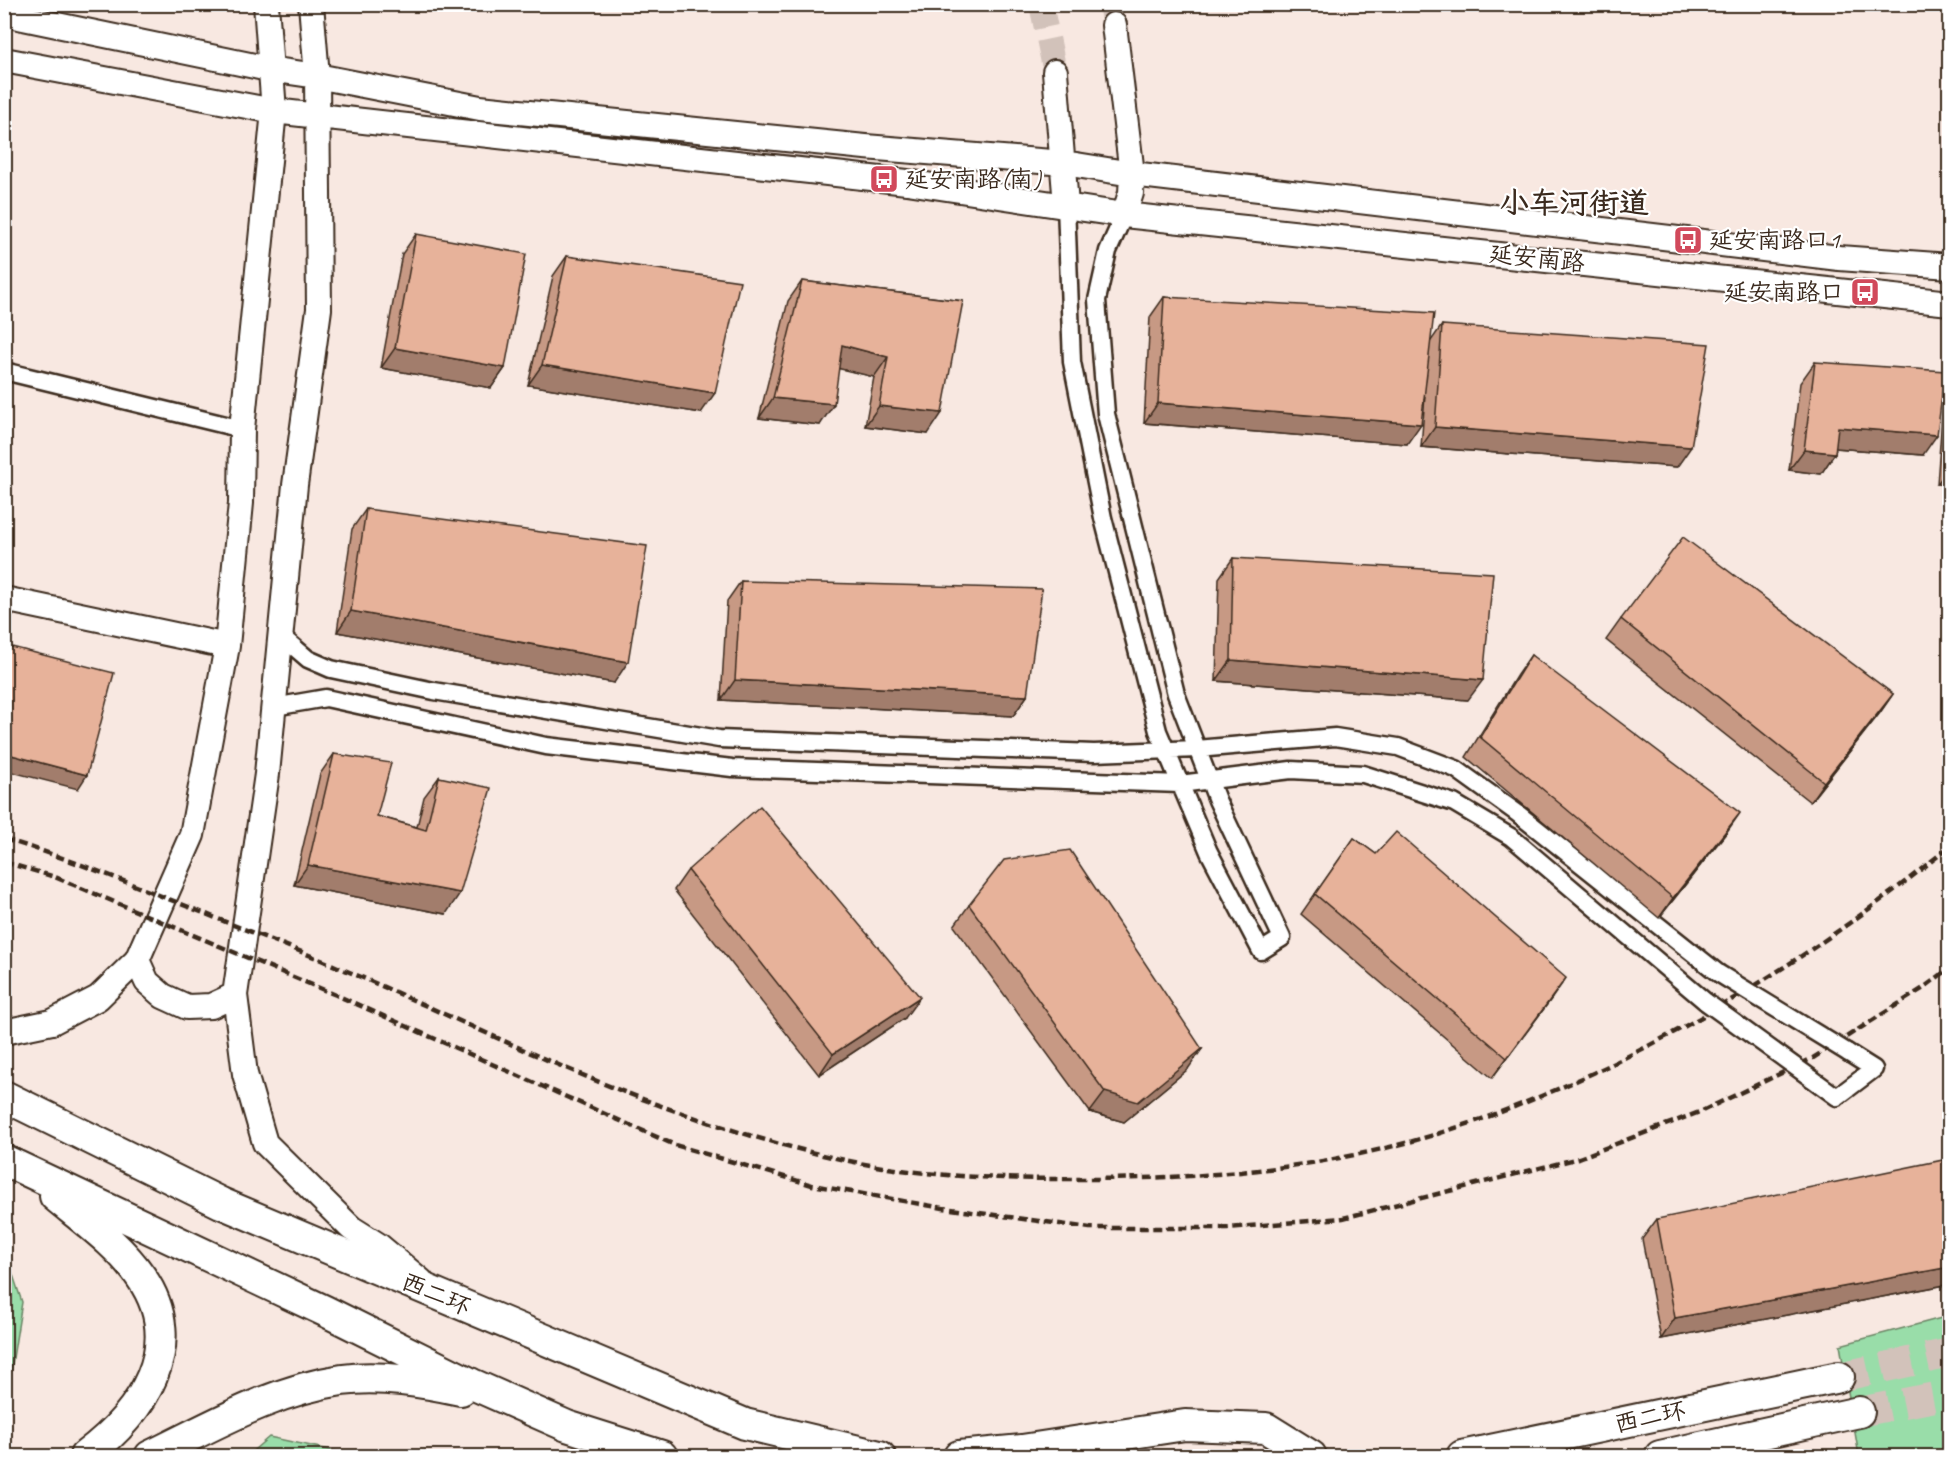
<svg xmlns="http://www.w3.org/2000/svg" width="1954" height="1461" font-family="Caveat,'LXGW WenKai TC',sans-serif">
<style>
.green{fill:#99dda9;stroke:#6a8464;stroke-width:1.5}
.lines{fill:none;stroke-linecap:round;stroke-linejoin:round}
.secondary-tunnel{stroke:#d2c2ba;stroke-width:24;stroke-dasharray:24 12;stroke-linecap:butt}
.highway-tunnel{stroke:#d2c2ba;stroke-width:30;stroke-dasharray:30 15;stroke-linecap:butt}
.street-casing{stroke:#3b2a1e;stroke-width:21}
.secondary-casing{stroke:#3b2a1e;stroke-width:28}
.highway-casing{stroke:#3b2a1e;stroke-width:34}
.street{stroke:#fff;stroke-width:16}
.secondary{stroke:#fff;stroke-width:24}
.highway{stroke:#fff;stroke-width:30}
.rail{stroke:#3b2a1e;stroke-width:4.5;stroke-dasharray:9 4.5;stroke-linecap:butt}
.street-bridge-casing{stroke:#3b2a1e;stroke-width:21;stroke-linecap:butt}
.street-bridge{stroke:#fff;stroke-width:16}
.wall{fill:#c79984;stroke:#3b2a1e;stroke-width:1.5}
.shaded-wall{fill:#a27d6c;stroke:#3b2a1e;stroke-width:1.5}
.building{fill:#e7b29a;stroke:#3b2a1e;stroke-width:1.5}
.labels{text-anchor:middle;stroke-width:4.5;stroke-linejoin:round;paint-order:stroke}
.poi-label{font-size:24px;fill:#3b2a1e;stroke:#fff;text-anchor:start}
.street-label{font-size:24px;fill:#3b2a1e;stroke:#fff}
.district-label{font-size:30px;font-weight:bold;fill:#3b2a1e;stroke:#fff}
</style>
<rect width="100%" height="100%" fill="#f8e8e1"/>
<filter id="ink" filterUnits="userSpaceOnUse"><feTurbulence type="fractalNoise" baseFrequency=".0167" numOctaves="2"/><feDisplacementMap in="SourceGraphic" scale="12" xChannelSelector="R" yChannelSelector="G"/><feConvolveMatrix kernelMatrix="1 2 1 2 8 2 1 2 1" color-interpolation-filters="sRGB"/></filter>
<g filter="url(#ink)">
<!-- green -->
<path class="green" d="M5,1251L22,1302L5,1408Z
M1949,1316V1456H1859L1840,1345Z
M269,1437L358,1456H247Z"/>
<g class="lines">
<!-- secondary-tunnel -->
<path class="secondary-tunnel" d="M1041,4L1055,72
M1110,4L1114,25"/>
<!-- highway-tunnel -->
<path class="highway-tunnel" d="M1839,1377L1950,1353
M1859,1412L1950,1394"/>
<!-- street casing -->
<g class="street-casing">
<path id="street" d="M1066,205L1072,362L1103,518L1158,731L1209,852L1261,951L1282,938L1217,800L1176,694L1106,414L1097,300L1108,251L1124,215
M4,371L242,429
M280,635L308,659L331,669L434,691L719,739L1094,753L1197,749L1335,737L1398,747L1456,769L1517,813L1718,973
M274,707L326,698L546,746L732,768L1180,784L1291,770L1363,774L1454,803L1511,837L1706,1002
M1811,1078L1837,1097L1874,1069L1847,1052"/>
</g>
<!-- secondary casing -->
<g class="secondary-casing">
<path id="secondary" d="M311,4L317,76L319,309L295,485L267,774L235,995L245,1074L265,1143L351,1228L378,1245L421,1281
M4,14L269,69L317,76L480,108L865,147L1064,163L1132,174L1839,258L1950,266
M1114,25L1132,174L1131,193L1124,215
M4,60L274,111L907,182L1124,215L1950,303
M1055,72L1066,205
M4,599L227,646
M137,960L147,982L163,996L187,1007L211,1006L235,995
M4,1032L52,1022L98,998L137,960L192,835L227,646L241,503L242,429L274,111L266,4"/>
</g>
<!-- highway casing -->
<g class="highway-casing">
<path id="highway" d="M4,1096L221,1203L745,1424L880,1456
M4,1160L325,1311L472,1384L567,1426L662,1456
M55,1196C85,1221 119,1245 141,1277C189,1346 141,1414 85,1456
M150,1456C212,1426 273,1390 342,1380C381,1375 423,1382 461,1390
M959,1456L1022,1450L1185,1425L1266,1428L1311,1456
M1462,1456L1839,1377
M1660,1456L1859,1412"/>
</g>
<!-- street -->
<use href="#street" class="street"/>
<!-- secondary -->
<use href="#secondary" class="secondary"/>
<!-- highway -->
<use href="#highway" class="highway"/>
<!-- rail -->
<path class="rail" d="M4,839C72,859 136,886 201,912C250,932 299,950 347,971C450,1015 550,1065 656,1104C737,1133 823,1160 909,1171C964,1178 1021,1179 1077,1179C1199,1179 1322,1170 1440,1133C1619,1077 1805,966 1950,846
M4,862L55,877L336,995L675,1145L812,1185L943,1208L1090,1228H1227L1343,1218L1579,1158L1702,1111L1813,1058L1922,989L1950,968"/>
<!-- street-bridge casing -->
<g class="street-bridge-casing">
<path id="street-bridge" d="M1718,973L1847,1052
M1706,1002L1811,1078"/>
</g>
<!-- street-bridge -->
<use href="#street-bridge" class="street-bridge"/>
</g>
<!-- wall -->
<path class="wall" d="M416,234L505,368L491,388L381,368L402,254Z
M567,256L701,413L528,385L553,276Z
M802,281L963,301L928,434L865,426L874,377L839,368L820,425L759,418L788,301Z
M1164,297L1431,341L1442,325L1677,467L1421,447L1425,396L1407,444L1144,423L1150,317Z
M1815,362L1923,455L1836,448L1835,453L1821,474L1789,470L1800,383Z
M1950,382V485L1937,484L1944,390Z
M366,509L614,683L337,632L352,529Z
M1233,558L1468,700L1216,681L1219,578Z
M741,581L1027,696L1013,716L721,700L727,601Z
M1621,619L1893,694L1879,714L1810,802L1606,640Z
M1531,655L1726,833L1659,918L1466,757L1517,675Z
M334,754L377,816L417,827L424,797L439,777L446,914L294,885L320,774Z
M1354,838L1376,854L1552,998L1492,1078L1301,914Z
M688,870L905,1018L819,1075L674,890Z
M969,905L1188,1069L1124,1122L1090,1112L954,926Z
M1950,1202V1279L1945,1285L1661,1339L1642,1239L1657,1219Z"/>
<!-- shaded-wall -->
<path class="shaded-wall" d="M842,345L888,357L874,377L828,366Z
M395,348L505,368L491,388L381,368Z
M542,365L715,393L701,413L528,385Z
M773,398L834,404L820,425L759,418Z
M1158,403L1421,424L1407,444L1144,423Z
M879,406L942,413L928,434L865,426Z
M1435,427L1691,447L1677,467L1421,447Z
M1838,427L1937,435L1923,455L1823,447Z
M1804,450L1835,453L1821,474L1789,470Z
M1950,466V485L1937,484Z
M351,611L628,662L614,683L337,632Z
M1231,660L1483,680L1468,700L1216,681Z
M735,680L1027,696L1013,716L721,700Z
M1893,694L1879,714L1810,802L1824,782Z
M4,753L87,775L78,789L4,770Z
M1740,813L1726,833L1659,918L1673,898Z
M308,865L460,893L446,914L294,885Z
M1566,978L1552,998L1492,1078L1507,1058Z
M920,997L905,1018L819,1075L833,1054Z
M1202,1049L1188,1069L1124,1122L1090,1112L1105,1092Z
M1950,1267V1279L1945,1285L1661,1339L1675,1318Z"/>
<!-- building -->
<path class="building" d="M416,234L526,254L505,368L395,348Z
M567,256L740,281L715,393L542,365Z
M802,281L963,301L942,413L879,406L888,357L842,345L834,404L773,398Z
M1164,297L1434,313L1421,424L1158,403Z
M1442,325L1709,344L1691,447L1435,427Z
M1815,362L1945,371L1937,435L1838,427L1835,453L1804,450Z
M366,509L647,546L628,662L351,611Z
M1683,537L1893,694L1824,782L1621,619Z
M1233,558L1493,573L1483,680L1231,660Z
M741,581L1042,589L1027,696L735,680Z
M4,645L114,673L87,775L4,753Z
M1531,655L1740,813L1673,898L1480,737Z
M334,754L391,763L377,816L426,830L439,777L491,788L460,893L308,865Z
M760,806L920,997L833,1054L688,870Z
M1396,832L1566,978L1507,1058L1315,894L1354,838L1376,854Z
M1070,850L1202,1049L1138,1102L1105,1092L969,905L1004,860Z
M1943,1160L1950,1202V1267L1675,1318L1657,1219Z"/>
</g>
<!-- icons -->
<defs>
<g id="bus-square" transform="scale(1.5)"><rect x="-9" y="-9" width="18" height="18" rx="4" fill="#d1495b" stroke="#fff"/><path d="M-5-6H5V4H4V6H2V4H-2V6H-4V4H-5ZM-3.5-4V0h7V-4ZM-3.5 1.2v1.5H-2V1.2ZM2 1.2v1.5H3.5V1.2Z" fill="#fff"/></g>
</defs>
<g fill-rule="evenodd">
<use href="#bus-square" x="884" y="179"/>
<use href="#bus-square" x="1688" y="240"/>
<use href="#bus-square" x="1865" y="292"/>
</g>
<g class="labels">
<!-- poi labels -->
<g class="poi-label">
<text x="905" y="187">延安南路(南)</text>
<text x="1709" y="248">延安南路口1</text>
<text x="1844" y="300" text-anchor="end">延安南路口</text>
</g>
<!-- street labels -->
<g class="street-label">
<text transform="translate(1537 258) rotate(6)" y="8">延安南路</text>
<text transform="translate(436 1294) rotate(23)" y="8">西二环</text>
<text transform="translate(1650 1417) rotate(-12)" y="8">西二环</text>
</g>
<!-- district labels -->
<g class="district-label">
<text x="1574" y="213">小车河街道</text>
</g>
</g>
<!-- margin -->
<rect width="1954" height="1461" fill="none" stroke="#fff" stroke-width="24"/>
<rect x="12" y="12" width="1930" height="1437" fill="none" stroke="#3b2a1e" stroke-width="2" filter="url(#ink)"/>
</svg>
